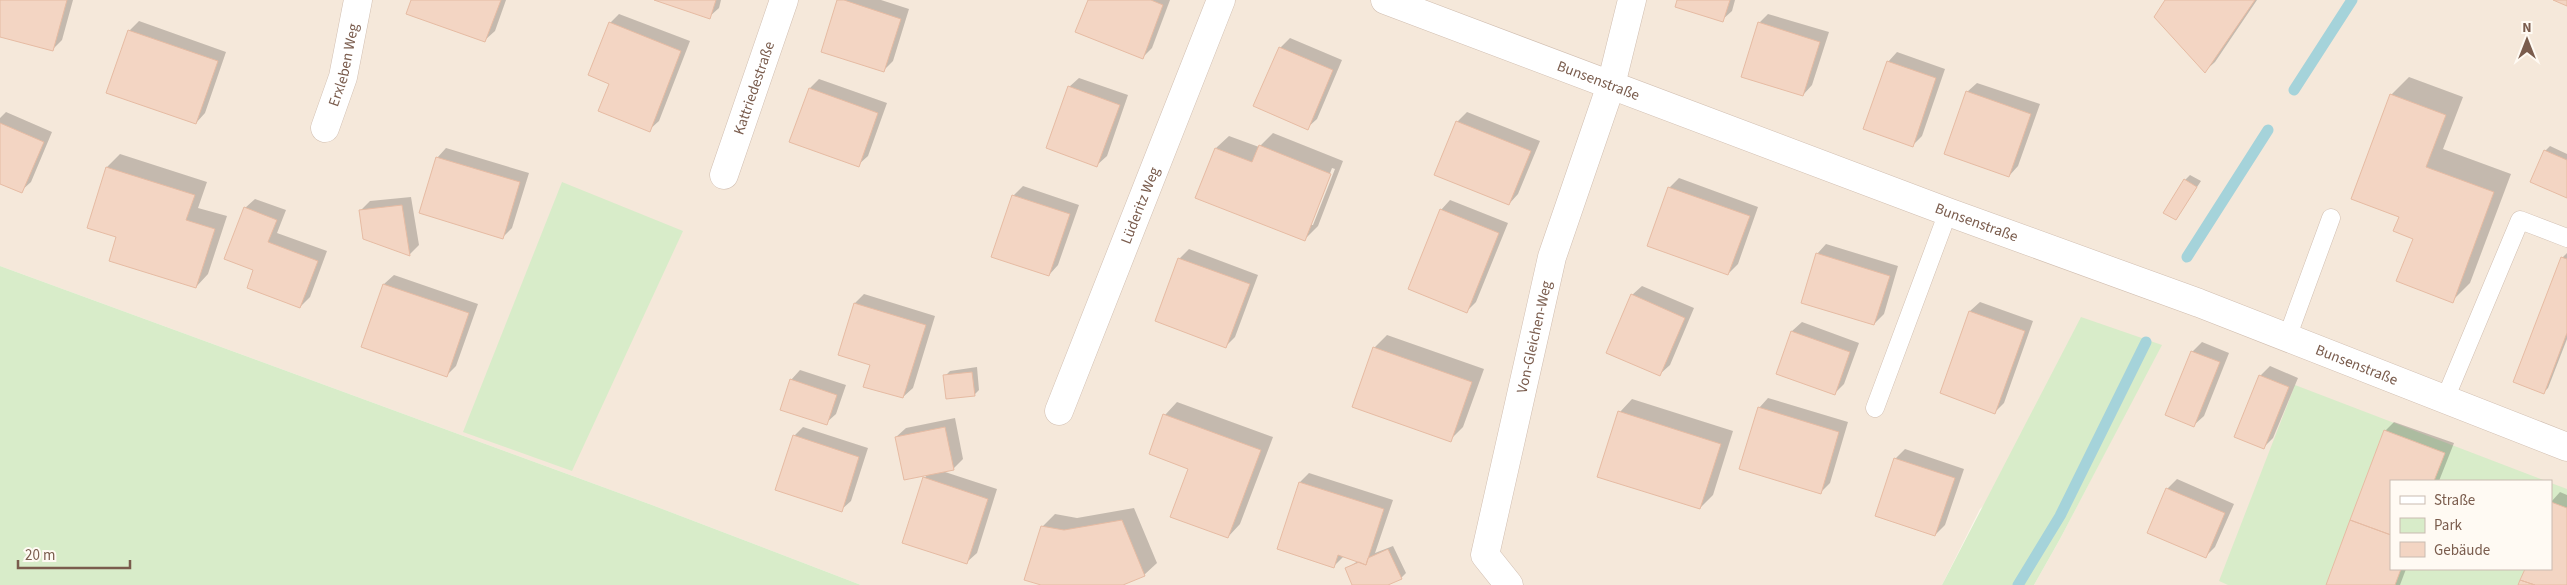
<svg xmlns="http://www.w3.org/2000/svg" width="2567" height="585" font-family="'Source Sans 3',sans-serif">
<style>
.residential{fill:#f5e8da;fill-rule:evenodd}
.green{fill:#d8ecc9}
.shadow{fill:#0003;fill-rule:evenodd}
.lines{fill:none;stroke-linecap:round;stroke-linejoin:round}
.stream{stroke:#a5d3da;stroke-width:11}
.building{fill:#f3d5c3;stroke:#e6bba3}
.service-casing{stroke:#d1beb0;stroke-width:19}
.minor-casing{stroke:#d1beb0;stroke-width:29}
.service{stroke:#fff;stroke-width:18}
.minor{stroke:#fff;stroke-width:28}
.labels{text-anchor:middle;stroke-width:4;stroke-linejoin:round;paint-order:stroke}
.street-label{font-size:15px;fill:#7a5c4d;stroke:#fffaf3}
</style>
<rect width="100%" height="100%" fill="#fdf6ec"/>
<!-- residential -->
<path class="residential" d="M0,0H2567V585H2034L2060,539L2161,345L1980,509L1942,585H861L652,505L0,266ZM2391,481H2551V569H2391Z"/>
<!-- green -->
<path class="green" d="M562,182L683,231L572,471L463,432Z
M0,266L652,505L861,585H0Z
M2081,317L2162,345L2060,539L2034,585H1942Z
M2295,385L2546,481H2391V569H2551V483L2567,489V585H2228L2219,581Z"/>
<!-- shadow -->
<path class="shadow" d="M0,0H73L62,40L52,50L0,36Z
M412,0H506L495,31L485,40Z
M658,0H721L719,8L709,17Z
M839,0H881L909,9L893,61L883,71Z
M1089,0H1170L1152,48L1143,57Z
M1678,0H1735L1732,11L1722,20Z
M2166,0H2257L2215,62L2205,71Z
M619,14L690,41L659,121L649,130L611,83L610,23Z
M1768,14L1829,32L1812,85L1803,95L1759,23Z
M139,21L226,52L205,113L196,123L129,31Z
M1290,38L1342,60L1317,119L1307,128L1280,48Z
M1897,52L1945,69L1922,136L1913,145L1888,62Z
M2409,77L2463,97L2443,149L2511,174L2470,283L2452,301L2400,216L2391,95Z
M1079,78L1128,95L1107,156L1097,165L1069,87Z
M819,79L887,103L868,156L858,165L810,88Z
M1977,83L2040,104L2018,166L2009,176L1967,92Z
M6,112L52,132L31,182L21,191L0,182V118Z
M1467,112L1540,141L1518,194L1509,204L1457,122Z
M1273,133L1343,161L1318,226L1305,239L1216,148L1229,136L1259,147ZM1332,168L1335,169L1313,225H1310Z
M2550,146L2567,154V197L2545,151Z
M446,148L529,173L512,228L503,237L437,158Z
M120,154L207,182L198,208L227,216L208,274L196,287L117,236L89,227L107,167Z
M2190,175L2201,181L2176,219L2185,180Z
M1679,178L1758,207L1738,264L1728,274L1649,245L1670,187Z
M1023,186L1079,205L1058,265L1049,275L993,256L1014,195Z
M411,197L419,245L410,254L364,238L360,211L370,201Z
M255,199L286,210L277,233L327,251L310,297L300,307L255,269L245,208Z
M1450,200L1508,223L1476,302L1467,311L1441,210Z
M1826,244L1898,266L1884,314L1874,324L1817,254Z
M1189,249L1258,275L1235,337L1226,346L1179,259Z
M2567,253V339L2548,388L2543,393L2562,258Z
M394,275L478,304L456,366L447,375L384,284Z
M1642,286L1694,308L1670,365L1660,374L1632,295Z
M864,294L935,316L913,388L903,397L872,364L839,354L855,303Z
M1980,302L2033,321L2004,403L1995,412L1941,393L1970,311Z
M1802,322L1859,343L1844,384L1834,394L1777,373L1792,331Z
M1387,335L1484,369L1463,427L1450,440L1374,348Z
M2202,342L2229,353L2204,416L2194,425L2192,352Z
M2270,366L2298,378L2273,438L2264,447L2260,376Z
M977,367L979,390L974,395L945,376L950,371Z
M800,370L846,385L836,414L826,423L791,380Z
M1768,398L1848,422L1830,483L1821,492L1759,408Z
M1632,399L1733,431L1713,495L1700,508L1620,412Z
M1177,402L1273,437L1240,524L1228,537L1189,468L1165,415Z
M955,418L963,459L953,469L942,471L997,489L977,553L967,562L924,478L929,474L896,437L906,428Z
M2394,422L2454,443L2439,481H2391V569H2406L2400,585H2327L2385,431Z
M803,427L868,448L851,501L841,510L794,436Z
M1905,449L1964,469L1945,525L1935,535L1895,459Z
M1309,473L1393,500L1375,553L1393,546L1406,573L1401,578L1384,585H1354L1347,568L1358,561L1343,557L1334,566L1300,482Z
M2177,479L2234,504L2215,547L2206,556L2167,489Z
M2560,492L2567,495V585H2520L2526,569H2551V502Z
M1134,508L1157,563L1144,575L1120,585H1045L1042,527L1055,514L1077,518Z"/>
<g class="lines">
<!-- stream -->
<path class="stream" d="M2294,90L2352,0
M2187,257L2268,130
M2018,585L2060,516L2146,342"/>
</g>
<!-- building -->
<path class="building" d="M0,0H67L53,51L0,37Z
M411,0H501L485,42L406,14Z
M654,0H716L710,19Z
M837,0H844L901,19L884,72L821,52Z
M1088,0H1151L1163,5L1143,59L1075,32Z
M1677,0H1730L1723,22L1675,7Z
M2165,0H2255L2205,73L2154,17Z
M2553,0H2567V6Z
M609,22L681,51L650,132L598,111L609,84L588,75Z
M1758,22L1820,42L1803,96L1741,77Z
M128,30L218,61L196,124L106,93Z
M1279,47L1333,70L1308,130L1253,106Z
M1887,61L1936,78L1913,147L1863,129Z
M1068,86L1120,105L1097,167L1046,148Z
M809,88L878,113L859,167L789,142Z
M1966,91L2031,114L2009,177L1944,154Z
M2390,94L2446,115L2426,167L2494,192L2453,303L2396,281L2413,239L2393,231L2399,217L2351,199Z
M1456,121L1531,151L1509,205L1434,175Z
M0,123L44,142L22,193L0,184Z
M1259,145L1331,174L1305,241L1195,198L1215,148L1252,162Z
M2544,150L2567,160V198L2530,182Z
M436,157L520,182L503,239L419,213Z
M106,167L195,195L186,220L215,229L196,288L109,261L116,237L87,228Z
M2184,179L2197,187L2176,220L2163,213Z
M1668,187L1750,216L1728,275L1647,246Z
M1012,195L1070,214L1049,276L991,257Z
M402,205L410,256L363,239L359,210Z
M244,207L277,220L268,242L318,261L300,308L247,288L253,270L224,259Z
M1440,209L1499,233L1467,313L1408,289Z
M1816,253L1890,276L1874,325L1801,303Z
M2561,257L2567,259V333L2544,394L2513,382Z
M1178,258L1250,284L1226,348L1155,321Z
M383,284L469,313L447,377L361,347Z
M1631,294L1685,318L1660,376L1606,353Z
M854,303L926,325L903,398L863,387L870,365L838,355Z
M1969,311L2025,331L1995,414L1940,393Z
M1791,331L1850,352L1835,395L1776,374Z
M1373,347L1472,382L1451,442L1352,407Z
M2191,351L2220,362L2194,427L2165,415Z
M972,372L975,396L946,399L943,375Z
M2259,375L2289,387L2264,449L2234,437Z
M790,379L837,395L827,425L780,410Z
M1758,407L1839,432L1821,494L1739,469Z
M1618,411L1721,444L1700,509L1597,477Z
M1163,414L1261,450L1228,538L1170,517L1188,469L1149,454Z
M945,427L954,470L904,480L895,437Z
M2384,430L2445,453L2434,481H2391V535L2350,520Z
M793,435L859,457L842,512L775,490Z
M1894,458L1955,478L1935,536L1875,516Z
M923,477L988,499L967,564L902,543Z
M1299,482L1384,509L1366,565L1338,555L1334,568L1277,549Z
M2166,488L2225,513L2206,558L2147,533Z
M2551,502L2567,508V585H2535L2520,580L2525,569H2551Z
M1122,520L1145,576L1123,585H1041L1024,580L1041,526L1064,530Z
M2350,520L2391,535V569H2401L2395,585H2326Z
M1388,549L1402,579L1388,585H1352L1345,568L1359,562L1366,565L1368,558Z
M2520,580L2535,585H2518Z"/>
<g class="lines">
<!-- service casing -->
<g class="service-casing">
<path id="service" d="M2287,338L2331,218
M2445,399L2520,220L2567,238
M1875,408L1948,212"/>
</g>
<!-- minor casing -->
<g class="minor-casing">
<g id="minor">
<path id="s1" d="M1385,0L1948,212L2199,303L2567,447"/>
<path id="s2" d="M325,128L343,77L358,0"/>
<path id="s3" d="M724,175L784,0"/>
<path id="s4" d="M1059,411L1221,0"/>
<path id="s5" d="M1509,585L1485,555L1552,257L1611,85L1632,0"/>
</g>
</g>
<!-- service -->
<use href="#service" class="service"/>
<!-- minor -->
<use href="#minor" class="minor"/>
</g>
<g class="labels">
<!-- street labels -->
<g class="street-label">
<text dy="5" stroke="none"><textPath href="#s2" startOffset="66">Erxleben Weg</textPath></text>
<text dy="5" stroke="none"><textPath href="#s1" startOffset="228">Bunsenstraße</textPath></text>
<text dy="5" stroke="none"><textPath href="#s3" startOffset="92">Kattriedestraße</textPath></text>
<text dy="5" stroke="none"><textPath href="#s4" startOffset="221">Lüderitz Weg</textPath></text>
<text dy="5" stroke="none"><textPath href="#s1" startOffset="632">Bunsenstraße</textPath></text>
<text dy="5" stroke="none"><textPath href="#s5" startOffset="262">Von-Gleichen-Weg</textPath></text>
<text dy="5" stroke="none"><textPath href="#s1" startOffset="1038">Bunsenstraße</textPath></text>
</g>
</g>
<!-- legend -->
<rect x="2390" y="480" width="162" height="90" fill="#fffaf3" stroke="#cabbb1"/>
<rect x="2400" y="496" width="25" height="8" fill="#ffffff" stroke="#cabbb1"/>
<text x="2434" y="505" font-size="15" fill="#7a5c4d">Straße</text>
<rect x="2400" y="518" width="25" height="15" fill="#d8ecc9" stroke="#cabbb1"/>
<text x="2434" y="530" font-size="15" fill="#7a5c4d">Park</text>
<rect x="2400" y="542" width="25" height="15" fill="#f3d5c3" stroke="#cabbb1"/>
<text x="2434" y="555" font-size="15" fill="#7a5c4d">Gebäude</text>
<!-- north arrow -->
<g transform="translate(2527 40)" stroke="#fffaf3" stroke-width="4" paint-order="stroke">
<path d="M0-4L9 19L0 12L-9 19Z" fill="#7a5c4d"/>
<text y="-8" font-size="14" font-weight="bold" text-anchor="middle" fill="#7a5c4d">N</text>
</g>
<!-- scale -->
<path d="M18 560v8h112v-8" fill="none" stroke="#7a5c4d" stroke-width="2.5"/>
<text x="25" y="560" font-size="15" fill="#7a5c4d" stroke="#fffaf3" stroke-width="4" paint-order="stroke">20 m</text>
</svg>
